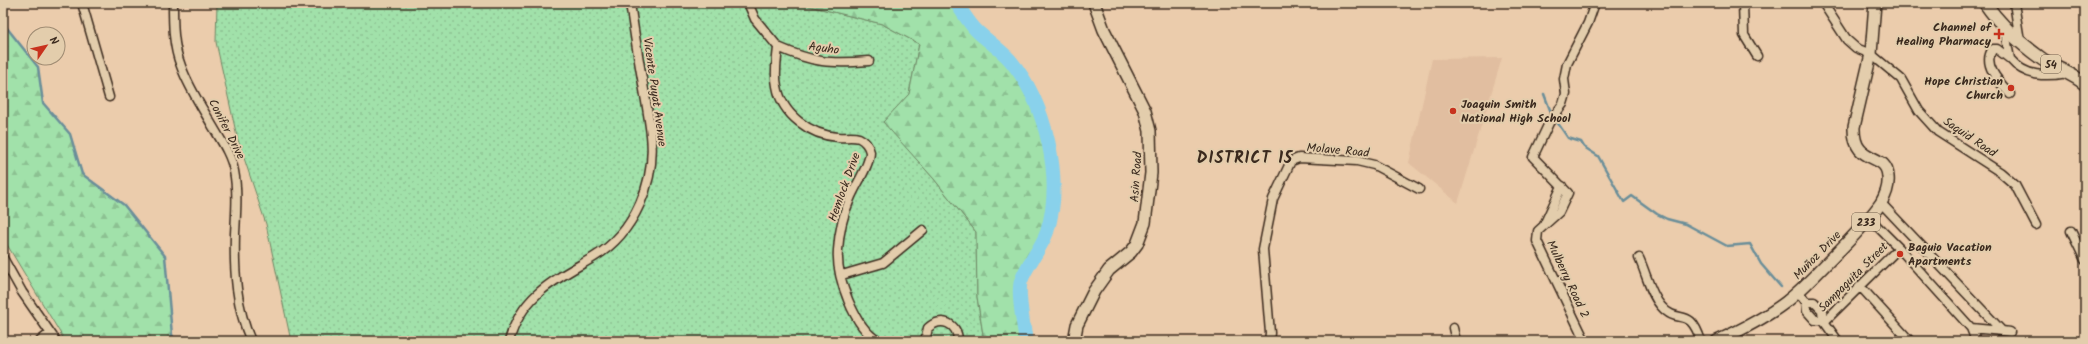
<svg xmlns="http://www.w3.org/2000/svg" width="2088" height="344" font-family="Kalam,sans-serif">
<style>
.built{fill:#e1bea0}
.grass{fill:url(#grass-dots);stroke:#6e8664}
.forest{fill:url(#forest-firs);stroke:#6e8664}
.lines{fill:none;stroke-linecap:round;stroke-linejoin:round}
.stream{stroke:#6a8e99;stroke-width:2.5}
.river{stroke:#89d1eb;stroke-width:14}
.minor-casing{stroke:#3b2a1e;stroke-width:11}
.major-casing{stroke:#3b2a1e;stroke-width:14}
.highway-casing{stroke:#3b2a1e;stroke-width:15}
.minor{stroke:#e3cdac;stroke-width:8}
.major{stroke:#e3cdac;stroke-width:11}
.highway{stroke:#e3cdac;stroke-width:12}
.poi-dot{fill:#c8321e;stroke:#e3cdac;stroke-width:1.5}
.labels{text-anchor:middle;stroke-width:4;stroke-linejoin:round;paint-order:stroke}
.shield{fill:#e3cdac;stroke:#6d5b49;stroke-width:1}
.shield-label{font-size:11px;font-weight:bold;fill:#3b2a1e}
.poi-label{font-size:12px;font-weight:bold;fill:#3b2a1e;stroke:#e3cdac;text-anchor:end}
.street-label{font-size:12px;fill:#3b2a1e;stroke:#e3cdac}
.district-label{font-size:16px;font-weight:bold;letter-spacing:1px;fill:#3b2a1e;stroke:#e3cdac}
</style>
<defs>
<pattern id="grass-dots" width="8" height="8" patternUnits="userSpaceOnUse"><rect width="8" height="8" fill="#a1e1aa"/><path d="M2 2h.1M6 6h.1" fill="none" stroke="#8cc192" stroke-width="1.8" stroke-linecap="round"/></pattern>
<pattern id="forest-firs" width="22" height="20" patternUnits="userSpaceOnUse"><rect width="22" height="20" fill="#a1e1aa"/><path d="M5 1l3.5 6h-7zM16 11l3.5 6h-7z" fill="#8cc192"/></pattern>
</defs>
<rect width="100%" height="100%" fill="#ebccac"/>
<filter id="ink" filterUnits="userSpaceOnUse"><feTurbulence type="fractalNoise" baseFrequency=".025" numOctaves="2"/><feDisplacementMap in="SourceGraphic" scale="8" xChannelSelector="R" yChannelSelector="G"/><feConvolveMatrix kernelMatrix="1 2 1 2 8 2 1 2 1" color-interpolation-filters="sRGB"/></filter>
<g filter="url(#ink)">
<!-- built -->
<path class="built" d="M1502,58L1458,203L1409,163L1432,59Z"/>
<!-- grass -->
<path class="grass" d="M217,3H797L882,24L919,44L909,94L884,122L934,179L976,232L977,297L984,341H291L266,224L237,137L216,42Z"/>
<!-- forest -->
<path class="forest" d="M797,3H956C963,12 969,24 978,32C988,41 1001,50 1010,60C1046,103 1064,179 1047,232C1041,249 1027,264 1021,281C1017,293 1024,327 1026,341H984L977,297L976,232L934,179L883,122L909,94L919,44L882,24Z
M3,23L38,67L43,103L70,134L82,174L124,205L165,256L172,335L176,341H65L3,238Z"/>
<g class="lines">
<!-- stream -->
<path class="stream" d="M3,23L38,67L43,103L70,134L82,174L124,205L165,256L172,335L176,341
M1544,94L1552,115
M1555,119L1568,138L1581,142L1584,147L1598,156L1624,202L1632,196L1657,214L1667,219L1686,224L1727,246L1750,244L1761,264L1781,287"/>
<!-- river -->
<path class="river" d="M956,3C963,12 969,24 978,32C988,41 1001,50 1010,60C1046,103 1064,179 1047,232C1041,249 1027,264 1021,281C1017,293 1024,327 1026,341"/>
<!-- minor casing -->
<g class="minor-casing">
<path id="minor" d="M82,3L109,97
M173,3C173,24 173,46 181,66C188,86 201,106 212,125C220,139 231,154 234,171C238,192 236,213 235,234C234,270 236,308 251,341
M748,3L755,19L778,47C777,60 774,73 777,86C782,115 810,135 838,137C845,138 852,136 859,138C864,140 869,146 870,152C870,165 855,186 850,199C843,215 839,233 838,250C836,277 854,327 878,341
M1743,3L1744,35L1757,56
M1823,3L1847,40L1856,48L1871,54L1901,79L1919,111L1938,132L2000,172L2015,185L2036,225
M2014,3L2020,41
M2004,27L2010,59L1997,49H1993C1981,64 2000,83 2010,94
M778,47C814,63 830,64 869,61
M2010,59C2025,77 2046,77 2067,73
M1881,203L2002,331L2010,332
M1869,218L1899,248L1971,328L1976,341
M1544,225L1562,186
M2071,231L2085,260
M3,258L22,292L56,341
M1639,258C1646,273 1650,293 1661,306C1679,327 1689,304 1701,341
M842,275L883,263L923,230
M1860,286L1910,341
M1799,292L1806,302H1814L1822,310L1823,320L1838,341
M1806,302L1807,311L1815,320H1823
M1824,322L1899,248
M1453,328L1456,341
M1971,328L2002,331
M40,341L50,333
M509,341C522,294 555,280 594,257C635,233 656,181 651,135C649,118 646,101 643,84C638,57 634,30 630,3
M925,341L928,328C941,316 958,323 958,341
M1269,341L1270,333L1263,249L1273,199L1291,161L1299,158L1357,161L1374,165L1419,189
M1585,341L1537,241L1538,231L1559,212L1568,193L1533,157L1549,123L1563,104L1566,94L1564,79L1567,64L1588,23L1595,3"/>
</g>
<!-- major casing -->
<g class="major-casing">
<path id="major" d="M1074,341L1077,325L1094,291L1109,270L1131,252L1137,244L1145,223L1151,173L1150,131L1145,111L1104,30L1094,3
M1717,341C1741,330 1765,318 1786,302C1803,289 1817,273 1832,258C1849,241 1867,223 1881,203C1885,196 1889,186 1888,177C1887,150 1853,167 1854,127L1871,54L1875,3"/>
</g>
<!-- highway casing -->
<g class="highway-casing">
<path id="highway" d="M1985,3C2000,25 2021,44 2042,59C2056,69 2072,73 2085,84"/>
</g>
<!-- minor -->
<use href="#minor" class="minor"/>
<!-- major -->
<use href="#major" class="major"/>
<!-- highway -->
<use href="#highway" class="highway"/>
</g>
</g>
<!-- markers -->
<g class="poi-dot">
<path d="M1997 28h4v4h4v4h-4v4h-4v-4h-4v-4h4z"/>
<circle cx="2011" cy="88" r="4"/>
<circle cx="1453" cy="111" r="4"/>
<circle cx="1900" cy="254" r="4"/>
</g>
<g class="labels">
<!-- shield labels -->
<g class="shield">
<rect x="2041" y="55" width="20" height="18" rx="3"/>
<rect x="1852" y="213" width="28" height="18" rx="3"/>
</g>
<g class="shield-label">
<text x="2051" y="68">54</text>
<text x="1866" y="226">233</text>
</g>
<!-- poi labels -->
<g class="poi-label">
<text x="1991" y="31">Channel of<tspan x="1991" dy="14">Healing Pharmacy</tspan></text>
<text x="2003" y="85">Hope Christian<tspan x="2003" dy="14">Church</tspan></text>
<text x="1461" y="108" text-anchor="start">Joaquin Smith<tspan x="1461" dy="14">National High School</tspan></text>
<text x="1908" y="251" text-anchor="start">Baguio Vacation<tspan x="1908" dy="14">Apartments</tspan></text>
</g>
<!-- street labels -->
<g class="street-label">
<text transform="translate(824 48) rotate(8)" y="4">Aguho</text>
<text transform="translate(655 92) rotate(82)" y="4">Vicente Puyat Avenue</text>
<text transform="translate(227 129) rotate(63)" y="4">Conifer Drive</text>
<text transform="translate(1970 137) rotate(34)" y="4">Saquid Road</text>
<text transform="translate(1338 150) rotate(5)" y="4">Molave Road</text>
<text transform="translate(1136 177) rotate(-86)" y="4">Asin Road</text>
<text transform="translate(844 187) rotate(-70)" y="4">Hemlock Drive</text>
<text transform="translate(1817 255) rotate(-46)" y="4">Muñoz Drive</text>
<text transform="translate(1853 277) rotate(-45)" y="4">Sampaguita Street</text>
<text transform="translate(1568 279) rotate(65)" y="4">Mulberry Road 2</text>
</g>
<!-- district labels -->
<g class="district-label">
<text x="1245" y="163">DISTRICT 15</text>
</g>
</g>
<!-- margin -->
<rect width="2088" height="344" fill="none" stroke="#e3cdac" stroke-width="16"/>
<rect x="8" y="8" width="2072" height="328" fill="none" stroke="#3b2a1e" stroke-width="1.5" filter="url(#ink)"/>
<!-- north arrow -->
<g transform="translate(46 46) rotate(56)"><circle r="19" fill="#e3cdac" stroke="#a08c73"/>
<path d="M0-3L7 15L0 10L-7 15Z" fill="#c8321e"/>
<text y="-6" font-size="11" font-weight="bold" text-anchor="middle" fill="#3b2a1e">N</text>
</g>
</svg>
